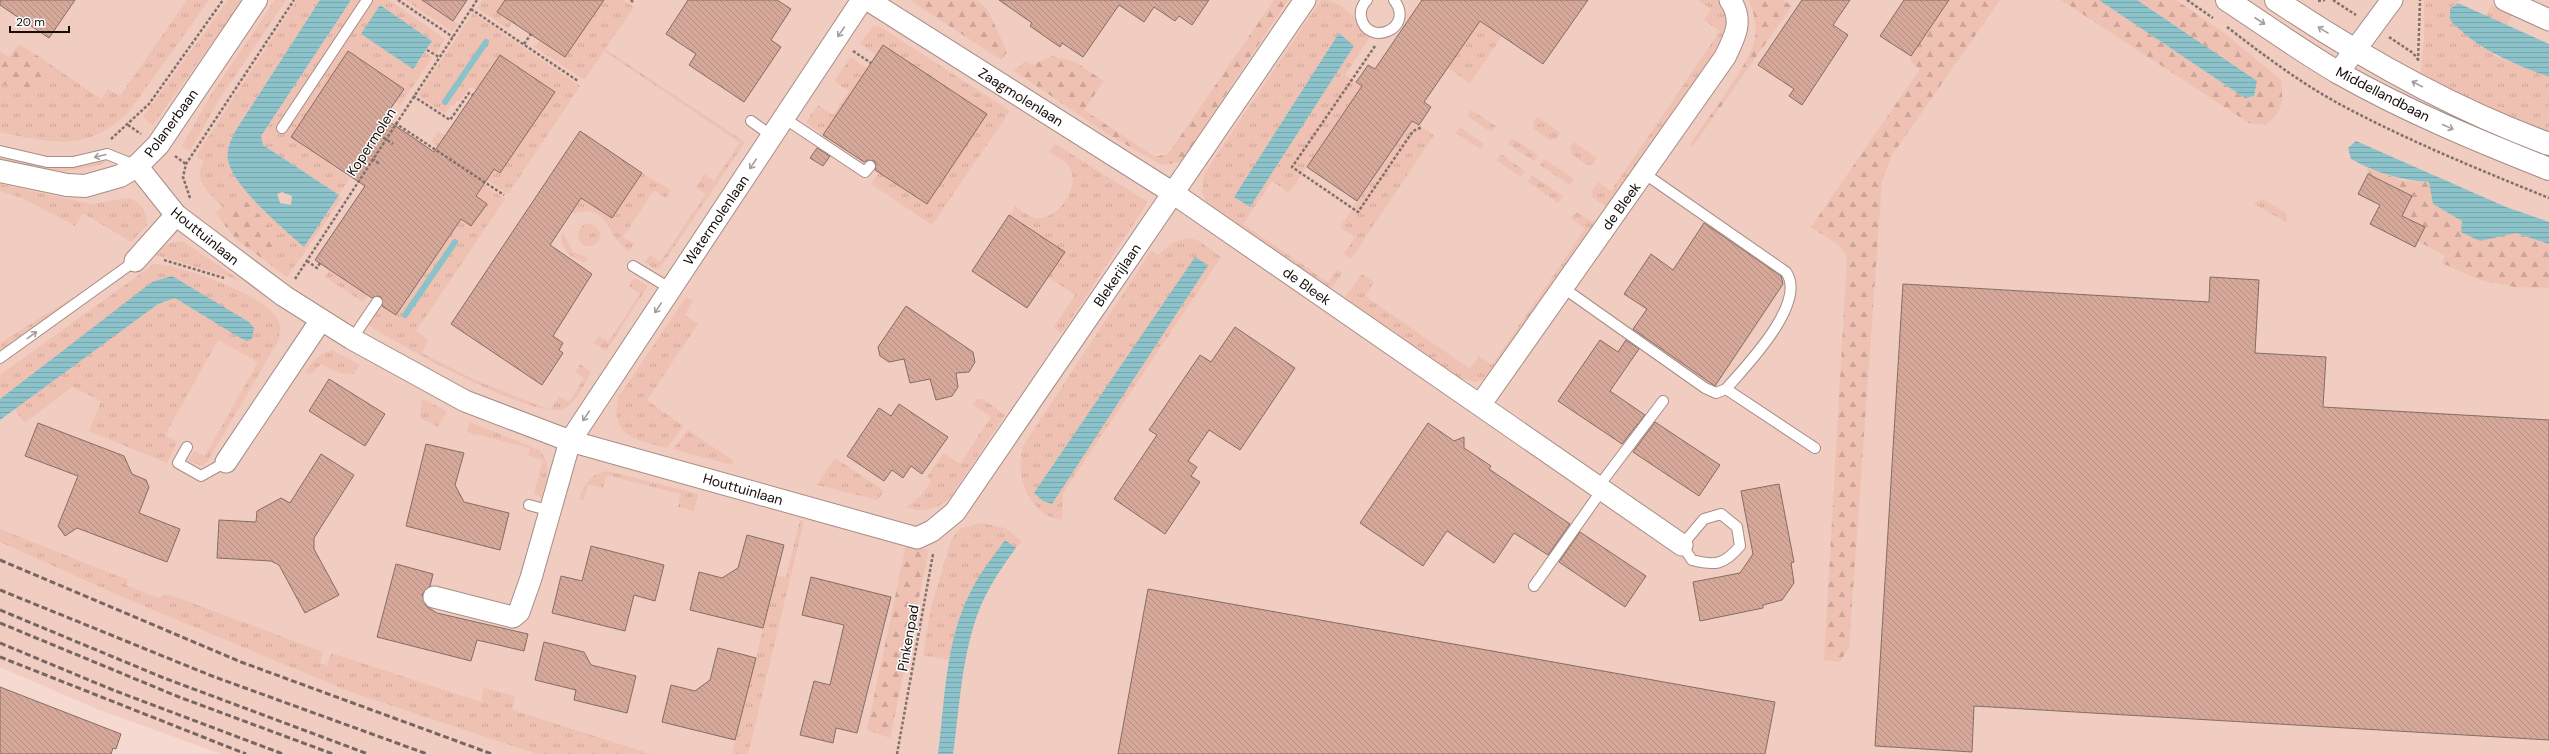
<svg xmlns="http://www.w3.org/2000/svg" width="2549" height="754" font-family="'DM Sans',sans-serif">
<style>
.built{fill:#f0ccc1}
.grass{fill:url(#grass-tufts);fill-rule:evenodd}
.forest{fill:url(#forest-firs)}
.water{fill:url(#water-rules);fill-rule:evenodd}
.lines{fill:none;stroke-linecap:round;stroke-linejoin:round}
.stream{stroke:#8cc2ca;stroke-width:6}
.building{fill:url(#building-back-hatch);stroke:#856d65}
.lane-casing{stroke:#a78d85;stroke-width:12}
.street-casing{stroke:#a78d85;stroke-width:23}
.secondary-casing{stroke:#a78d85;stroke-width:24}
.path{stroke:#82706a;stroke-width:2.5;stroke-dasharray:3 2;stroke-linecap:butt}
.lane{stroke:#fff;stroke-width:10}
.street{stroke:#fff;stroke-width:21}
.secondary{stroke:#fff;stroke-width:22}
.rail{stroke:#766560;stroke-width:3;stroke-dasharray:6 3;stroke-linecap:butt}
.oneway{stroke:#a19e9d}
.labels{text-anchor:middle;stroke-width:3;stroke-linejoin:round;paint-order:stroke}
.street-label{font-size:14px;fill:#150d0a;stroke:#fff}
</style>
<defs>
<pattern id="grass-tufts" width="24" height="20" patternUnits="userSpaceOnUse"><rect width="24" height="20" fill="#efc1b2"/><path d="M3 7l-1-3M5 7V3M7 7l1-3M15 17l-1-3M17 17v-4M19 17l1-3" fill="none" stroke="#cca598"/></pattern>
<pattern id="forest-firs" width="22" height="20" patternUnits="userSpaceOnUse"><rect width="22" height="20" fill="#efc1b2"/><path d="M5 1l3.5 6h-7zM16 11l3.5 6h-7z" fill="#cca598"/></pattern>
<pattern id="water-rules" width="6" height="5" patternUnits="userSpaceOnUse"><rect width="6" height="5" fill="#8cc2ca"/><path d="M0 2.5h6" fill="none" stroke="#78a6ac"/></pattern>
<pattern id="building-back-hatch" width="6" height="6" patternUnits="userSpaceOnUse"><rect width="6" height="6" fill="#d5a899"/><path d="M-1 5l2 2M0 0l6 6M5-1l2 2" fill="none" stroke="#b68f82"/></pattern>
</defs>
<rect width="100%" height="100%" fill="#f6dad1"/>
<!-- built -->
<path class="built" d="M0,0H2549V44L2458,3L2496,56L2549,77V754H221L97,709L0,667Z"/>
<!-- grass -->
<path class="grass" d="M187,0H209L130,110C89,153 52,143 0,132V83L18,89L47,93L41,58L101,99L108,89L120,96Z
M228,0H243L153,125L143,117Z
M275,0H286L217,103L190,151L182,146L209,98Z
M297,0H320L236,130C231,140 226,149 228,160C232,186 284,229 304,246L339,195L263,145L261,136L351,0H389L445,39L436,53L428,48L432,41L380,6L361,34L413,69L425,52L432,57L400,106L348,52L291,137L350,178L339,195L342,198L287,277L267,262L274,258L266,225L243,198C230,203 228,214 225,226L216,213L222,207C211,194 191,179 204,162L196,156Z
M405,0H423L458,24L453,32Z
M482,0H506L513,21L508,29L477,8Z
M598,0H623L634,7L605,49L745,142L660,268L655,269L645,262L650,255L660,262L706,194L696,187L704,174L714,181L740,143L604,51L584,80L535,47L540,40Z
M1321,0C1344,0 1357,21 1370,37L1345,75L1362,86L1289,193L1272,181L1243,224L1328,282L1338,269L1342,273L1329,292L1209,208L1202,192L1204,174ZM1339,33L1354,46L1250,207L1234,197Z
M1698,0H1718C1729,10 1728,22 1728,36L1611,210L1592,197V191L1598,182L1611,191L1720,31L1704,20L1711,9Z
M2424,0H2460L2450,9L2496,56L2549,77V137L2420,78L2424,40Z
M2491,5L2511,15L2507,25L2486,16Z
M473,13L580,86L508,194L431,142L438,131L500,173L555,92L500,55L476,90L470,87L460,101L458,100L453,106L451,105L445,114L418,95Z
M1480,21L1502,36L1470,83L1448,68Z
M879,26L1010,111L932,225L871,184L879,172L927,204L987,114L884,45L877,55L860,44L872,27Z
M851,57L868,69L823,135L806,122L818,105L833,115L849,91L834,81Z
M1471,110L1496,126L1491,132L1467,116Z
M1538,117L1560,133L1556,139L1550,140L1534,129L1533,123Z
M1412,121L1434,135L1351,259L1344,254L1355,237L1340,227Z
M1460,127L1484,144L1480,149L1456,133Z
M1512,138L1538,155L1534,161L1508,144Z
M1574,142L1597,158L1593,164L1587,165L1572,154L1570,148Z
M1055,144L1148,202L1062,333L1054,327L1075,295L1048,277L1065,252L1009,215L1015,206C1020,209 1028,216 1034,218C1057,222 1082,187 1069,166C1066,161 1055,156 1049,152Z
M1501,154L1525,171L1521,177L1496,160Z
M0,156C44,167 59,173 104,161L105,163C63,176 42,171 0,160Z
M1544,159L1574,179L1570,185L1540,165Z
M642,173L671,190L666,198L654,190L623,237L634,244L629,251C604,236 612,201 571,214L581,198L612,218Z
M1532,175L1563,196L1558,203L1528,182Z
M0,184L91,204L130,198C142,205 147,211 147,225L131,242L83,213L75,226L22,198L0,191Z
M484,185L505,199L416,331L428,340L422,353L475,380L550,410L559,396L569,402L584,378L575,372L580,364L591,372C584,384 576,405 562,409C531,419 400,345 368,325L382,305L397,315Z
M2263,199L2286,213L2287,223L2253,203Z
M1577,212L1600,226L1490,378L1475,382L1457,377L1343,300L1362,274L1374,282L1365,296L1470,369L1479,356L1492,365L1585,229L1571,218Z
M578 235a11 11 0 1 1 22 0a11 11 0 1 1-22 0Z
M563,232L573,252L588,258L587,261L583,262C570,258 563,250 561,237Z
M1190,238L1199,241L1221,257L1063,493L1062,520C1028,515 1015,476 1023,446L1151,251L1158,255L1173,242Z
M183,241L239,280L153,254C163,245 171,242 183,241Z
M154,264C180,264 271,297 279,322C282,329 279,337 277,343L209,459L203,466L188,461L194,451L205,456L258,362L218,340L165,435L177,442L167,463L89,431L101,401L72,387L25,423L14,409L158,304L175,298L247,341L152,282L0,399V375Z
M329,270L368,295L363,302L325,277Z
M634,278L648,286L606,351L594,343L599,336L608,342L640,294L629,286Z
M686,297L693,301L685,315L698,324L647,400L683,426L667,448C637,440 610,437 618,398Z
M67,301L69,302L0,350V343Z
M332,350L360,365L354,374L339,373L321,364L310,375L305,372C313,361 318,354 332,350Z
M422,399L447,411L438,427L420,418Z
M977,399H983L1005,415L949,499C934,510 924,513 906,507C917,500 925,492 931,481L927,477L943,453L960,464L991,417L973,404Z
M470,422L539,450C553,466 547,478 541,497L534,494L543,460L528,455L530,448L467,432Z
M688,430L734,461L732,465L673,449Z
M835,458L884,491L878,500L817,485Z
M607,471L698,494L694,511L678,507L680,494L607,475L603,488L588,484L584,500L579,499C585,483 590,475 607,471Z
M800,520L804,521L748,754H732L776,576L786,577Z
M981,523L1005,528L1022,541L1016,548L1005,540L969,594L949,660L923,655L931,607L952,538L960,529Z
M0,529L128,580L126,585L158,598L168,594L323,652L320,663L327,666L331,653L481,702L484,688L515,696L512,710L651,754H537L351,692L134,602L0,542Z"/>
<!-- forest -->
<path class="forest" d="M910,0H977L988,10L1007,52L1001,60Z
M1274,0H1288L1181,162L1162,165L1109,135L1014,71L1025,61L1032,65L1053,56L1075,62L1104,81L1084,110L1155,157L1168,154Z
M1748,0H1783L1792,6L1693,146L1690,144C1707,119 1749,66 1755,39C1757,29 1754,8 1748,0Z
M1949,0H2000L1892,155L1882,180L1849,647L1840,662L1824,660L1847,257L1840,246L1811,227L1920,69L1911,62V56Z
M2061,0H2099L2245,98L2254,96L2257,81L2137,0H2176L2223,32L2281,80C2283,101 2284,111 2265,125L2249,123Z
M19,44L41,58L47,93L18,89L0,83V51L9,57Z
M2367,168L2404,181L2429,182L2433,204L2462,221L2480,241L2515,233L2549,244V288L2515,287L2480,280L2442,263L2445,256L2418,241L2425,227L2402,216L2412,196L2368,174Z
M243,198L281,240L274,258L267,262L237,240L225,226C228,214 230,203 243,198Z
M906,545L929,550L890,738L867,730Z"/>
<!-- water -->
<path class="water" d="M320,0H351L261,136L263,145L339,195L304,247C284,229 232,186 228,160C226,149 231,140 236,130ZM282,192L292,196L291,205L280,203L277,194Z
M2099,0H2137L2257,81L2254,96L2245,98Z
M2458,3L2549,44V77C2512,63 2478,50 2450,20V9Z
M380,5L432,41L413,69L361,34Z
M1339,33L1354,46L1250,207L1234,197Z
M2356,141L2506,207L2549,222V244L2516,233L2480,241L2461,232L2462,221L2433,204L2429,182C2399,180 2377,173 2351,159L2348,148Z
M1195,257L1206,264L1207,267L1052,504L1043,501L1034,493Z
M172,276L249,322L254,328L252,339L247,341L237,336L175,298L158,304L0,420V399L152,282Z
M1005,540L1016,548C998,572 981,598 973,628C961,668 959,712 953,754H938C945,701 945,642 970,593C979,574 993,557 1005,540Z"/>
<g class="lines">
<!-- stream -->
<path class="stream" d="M445,102L486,42
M405,315L455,242"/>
</g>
<!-- building -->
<path class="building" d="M0,0H75L49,38L0,5Z
M422,0H467L453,21Z
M505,0H604L565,57L497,12Z
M688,0H777L791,9L771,40L781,47L744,102L689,65L696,54L666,34Z
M999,0H1209L1192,25L1179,16L1175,21L1154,7L1144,22L1119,5L1083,57L1062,43L1060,47L1030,26L1032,23Z
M1422,0H1588L1543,64L1480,21L1424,102L1431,107L1419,125L1412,121L1357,201L1307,167L1362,86L1356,82L1362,74L1368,65L1375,69Z
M1802,0H1850L1833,25L1848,35L1802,105L1789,96L1794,89L1758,65Z
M1904,0H1949L1911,56L1880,36Z
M883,45L987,114L927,204L875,170L876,164L874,161L868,160L864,162L823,135Z
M348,51L404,89L384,118L434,152L500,55L555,92L500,173L494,169L476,196L487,204L471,226L461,219L396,315L382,306L381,297L377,296L372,298L315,260L365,186L291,137Z
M580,131L642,173L612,218L581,198L550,245L592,274L553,336L563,343L559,350L563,353L542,385L451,324Z
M817,148L830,156L823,166L810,158Z
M2368,174L2412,196L2402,216L2425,227L2415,247L2370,224L2380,205L2358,194Z
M1009,215L1065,252L1027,308L972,271Z
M1704,223L1781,276L1783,284L1715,386L1633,329L1647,309L1624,294L1651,254L1673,270Z
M2210,277L2259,280L2255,353L2326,357L2323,407L2549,420V740L1974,706L1972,752L1875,746L1903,284L2209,302Z
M906,306L973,352L975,362L969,372L956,373L958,387L952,396L936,400L930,379L910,383L904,359L889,362L880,356L878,347Z
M1235,327L1295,368L1240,450L1209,430L1188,461L1197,467L1191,476L1200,482L1165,534L1114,499L1157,435L1149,430L1200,355L1211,362Z
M1600,340L1618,352L1626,340L1639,349L1610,391L1645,415L1622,444L1558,401Z
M329,379L385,414L365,446L309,411Z
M899,404L948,437L922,474L911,466L903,478L892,470L884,481L847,456L879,408L891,416Z
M1655,422L1720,465L1699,496L1633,452Z
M38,423L124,456L132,474L146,480L149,487L139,513L180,529L167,562L77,528L65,536L58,526L78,476L25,456Z
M1428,423L1454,441L1464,437V448L1491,466L1489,469L1570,524L1548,555L1514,533L1494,563L1447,531L1423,566L1360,523Z
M426,444L464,453L455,485L464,502L509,513L500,550L406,526Z
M321,454L354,475L314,538V549L339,595L305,613L279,565L271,561L217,558L219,520L256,522L257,511L281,498L290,503Z
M1779,484L1794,562L1791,563L1794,583L1782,600L1763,605V608L1700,621L1693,582L1740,573L1753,554L1741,491Z
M1580,532L1646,576L1625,607L1559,562Z
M747,535L784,545L763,628L690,610L699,572L722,578L738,568Z
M591,546L664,565L655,601L634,595L625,631L552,613L561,576L582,581Z
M396,564L433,574L430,586L422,594L426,606L437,613L528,634L524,651L477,640L471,661L377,637Z
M811,577L891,597L857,733L836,728L833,743L800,735L814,681L830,685L844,625L802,615Z
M1148,589L1775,702L1765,754H1118Z
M544,642L584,652L591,665L636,676L627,713L574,700L576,690L535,680Z
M718,648L756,658L735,740L662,722L671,685L695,691L710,680Z
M0,687L121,734L116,749L113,748L111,754H0Z"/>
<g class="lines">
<!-- lane casing -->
<g class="lane-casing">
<path id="lane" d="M1367,0C1362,5 1360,11 1361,17C1367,48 1416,29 1394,0
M784,118L865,172L870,166
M751,121L772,136
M282,128L367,0
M0,151L47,162H73L107,154L137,166
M633,266L671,289
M1562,287L1705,388L1716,393L1726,389C1745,367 1808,303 1786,272L1645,174
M352,339L377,302
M0,358L135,261
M1726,389L1815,448
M187,447L178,463L201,476L226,462
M1598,487L1663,401
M529,505L551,511
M1721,514L1737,527L1740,546C1724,565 1715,566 1692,560L1682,545L1704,519Z
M1534,586L1602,490"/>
</g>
<!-- street casing -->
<g class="street-casing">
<path id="street" d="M868,0L1173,193L1682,545
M2505,0L2549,20
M2338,73L2392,0
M137,166L176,215L284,296L352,339L465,401L570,441L917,538L932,531L955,512L1305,0
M135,261L176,215
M1480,405L1725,57C1735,37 1744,20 1730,0
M226,462L321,320
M434,597L513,617L519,612L531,578L570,441L862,0"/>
</g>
<!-- secondary casing -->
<g class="secondary-casing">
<path id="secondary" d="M2227,0C2264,24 2301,51 2339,73C2406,111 2478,141 2549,169
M2276,0C2361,57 2453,109 2549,144
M0,171L67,185L85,186L120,176L137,166L158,145L256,0"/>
</g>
<!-- path -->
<path class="path" d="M398,0L453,37
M631,0L633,2
M2187,0L2213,18
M2333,0L2356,15
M2318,1L2325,0
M471,9L578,81
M2227,27C2265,56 2303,85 2345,107C2411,142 2480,170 2549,198
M2389,37L2413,53L2419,61
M524,44L531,34
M1375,46L1292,167L1358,212L1413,131L1422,127
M427,50L439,57
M853,51L871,63
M2418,61L2420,0
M413,96L450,120L469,93L473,95
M395,123L504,195
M128,125L141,134
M375,132L393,144
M111,139L149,104L223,0
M175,156L186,164
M372,159L380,164
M190,198L183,177L186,164L294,0
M164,260L224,278
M307,261L317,268L320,263
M295,279L477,0
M897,754L933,554"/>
<!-- lane -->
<use href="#lane" class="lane"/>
<!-- street -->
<use href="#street" class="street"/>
<!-- secondary -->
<use href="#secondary" class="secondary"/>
<!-- rail -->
<path class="rail" d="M0,560L241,662L492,754
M0,590L212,676L427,754
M0,610L164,678L368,754
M0,623L179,697L333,754
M0,643L113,690L283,754
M0,657L246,754"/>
</g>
<!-- one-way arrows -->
<defs><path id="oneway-shaft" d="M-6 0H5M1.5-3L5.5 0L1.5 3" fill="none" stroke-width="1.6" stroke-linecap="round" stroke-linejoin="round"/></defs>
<g class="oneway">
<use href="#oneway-shaft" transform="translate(2260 21) rotate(33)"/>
<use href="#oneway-shaft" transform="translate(2323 30) rotate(-148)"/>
<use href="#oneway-shaft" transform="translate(841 32) rotate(124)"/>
<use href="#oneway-shaft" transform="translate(2417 84) rotate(-152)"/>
<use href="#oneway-shaft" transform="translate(2448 127) rotate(25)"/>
<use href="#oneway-shaft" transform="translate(100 156) rotate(166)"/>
<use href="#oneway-shaft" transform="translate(753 164) rotate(124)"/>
<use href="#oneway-shaft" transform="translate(658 308) rotate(124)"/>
<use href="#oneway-shaft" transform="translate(32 335) rotate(-36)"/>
<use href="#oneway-shaft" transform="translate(586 416) rotate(124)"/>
</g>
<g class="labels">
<!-- street labels -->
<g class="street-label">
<text transform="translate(2383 94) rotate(27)" y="5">Middellandbaan</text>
<text transform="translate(1021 97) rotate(32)" y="5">Zaagmolenlaan</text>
<text transform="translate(171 123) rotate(-54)" y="5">Polanerbaan</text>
<text transform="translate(371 142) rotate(-57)" y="5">Kopermolen</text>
<text transform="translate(1621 206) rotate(-54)" y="5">de Bleek</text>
<text transform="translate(716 220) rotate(-56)" y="5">Watermolenlaan</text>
<text transform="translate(205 236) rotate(39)" y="5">Houttuinlaan</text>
<text transform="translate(1117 275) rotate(-56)" y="5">Blekerijlaan</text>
<text transform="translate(1307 286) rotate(35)" y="5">de Bleek</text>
<text transform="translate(743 489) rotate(16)" y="5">Houttuinlaan</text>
<text transform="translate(908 638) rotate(-80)" y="5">Pinkenpad</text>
</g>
</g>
<!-- scale -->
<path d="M10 26v6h59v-6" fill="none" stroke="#150d0a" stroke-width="2"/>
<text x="16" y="26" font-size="12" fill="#150d0a" stroke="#ffffff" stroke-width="3" paint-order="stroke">20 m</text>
</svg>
